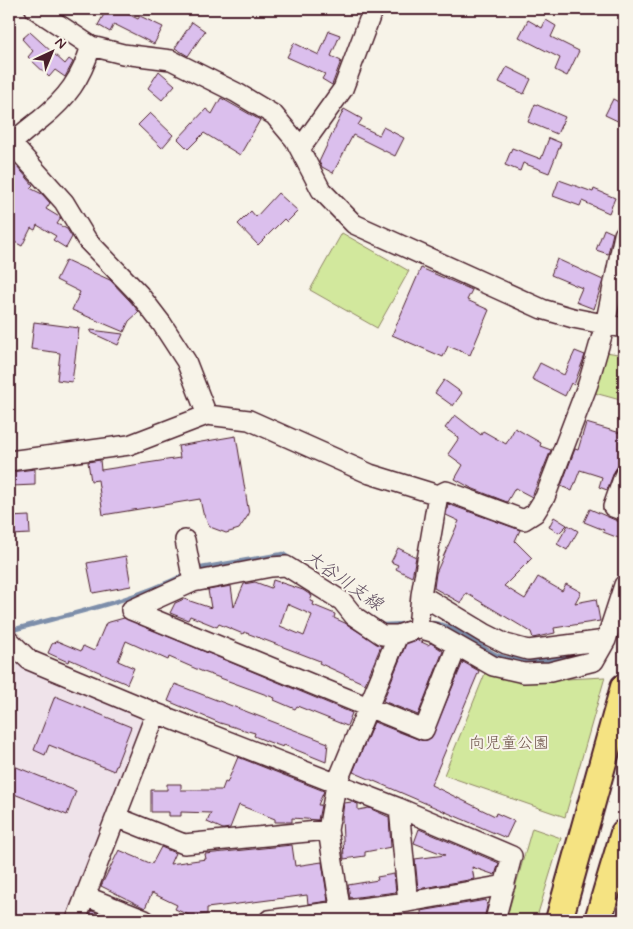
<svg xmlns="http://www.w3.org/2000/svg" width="633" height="929" font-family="Mynerve,'Klee One',sans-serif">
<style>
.built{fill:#efe3ea}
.green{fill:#d2e89d;stroke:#8e8464}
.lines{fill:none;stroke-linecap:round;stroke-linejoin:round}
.stream{stroke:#7d8eaa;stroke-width:4.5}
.building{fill:#dbbfed;stroke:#4a1f2b;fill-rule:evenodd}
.minor-casing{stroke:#4a1f2b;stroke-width:22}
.highway-casing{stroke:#4a1f2b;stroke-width:30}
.minor{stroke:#f7f3e8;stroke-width:19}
.highway{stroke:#f5e382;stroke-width:26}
.labels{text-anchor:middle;stroke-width:4;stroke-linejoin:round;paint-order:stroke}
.park-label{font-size:16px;fill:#6c5148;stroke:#f7f3e8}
.water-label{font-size:18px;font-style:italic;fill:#5f4d60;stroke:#f7f3e8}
</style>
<rect width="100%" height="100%" fill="#f7f3e8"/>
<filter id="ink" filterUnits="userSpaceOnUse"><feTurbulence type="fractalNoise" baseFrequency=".02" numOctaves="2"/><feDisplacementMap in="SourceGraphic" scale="10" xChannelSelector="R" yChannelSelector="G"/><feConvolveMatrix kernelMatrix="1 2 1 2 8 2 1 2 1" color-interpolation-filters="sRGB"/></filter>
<g filter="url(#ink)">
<!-- built -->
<path class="built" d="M9,657L143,720L67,920H9Z"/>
<!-- green -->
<path class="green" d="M342,233L409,271L377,328L310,290Z
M600,351L624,355V401L591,392Z
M486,671L527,681L605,677L565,817L444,775Z
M532,828L561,838L536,920H506Z"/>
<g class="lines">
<!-- stream -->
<path class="stream" d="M195,569L283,554L292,560
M378,622L383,625L405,624
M9,623L16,629C74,613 132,601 186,574
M428,623C454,622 474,645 497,655C523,665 552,660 578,655"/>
</g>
<!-- building -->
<path class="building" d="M107,9H118L138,19L140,16L163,27L154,44L114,24L110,32L98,25Z
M528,20L542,28L546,20L556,26L551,37L579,51L567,76L555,70L560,58L519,37Z
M192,22L205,31L188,56L175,48Z
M329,31L340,35L331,56L341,61L332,85L322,79L325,74L287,57L294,43L319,55Z
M30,32L65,64L69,59L73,62L65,77L55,70L49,77L28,57L33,51L22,39Z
M507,67L531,79L524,94L499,82Z
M159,71L175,85L162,100L148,88Z
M221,98L260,120L240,155L204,133L188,149L178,139L206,109L212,114Z
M613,99L624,105V124L605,115Z
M535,104L565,117L557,134L528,122Z
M344,109L362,119L358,125L379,135L383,127L404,138L395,156L353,135L333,173L322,167L319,162Z
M150,113L173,135L162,148L138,125Z
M549,138L561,143L549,173L523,163L520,171L505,165L512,148L541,159Z
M17,166L33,185L30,188L42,194L50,203L46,209L61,218L57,224L67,229L72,237L66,248L53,240L56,236L37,225L35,230L31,228L22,246L9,239V194L14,184L9,178V174Z
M559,180L593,192L594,189L615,198L609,213L582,201L580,206L553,196Z
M278,193L298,211L287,222L284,219L258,245L238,224L251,211L256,217Z
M604,229L613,233L608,254L596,250Z
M557,259L603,280L594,309L576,302L582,288L551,275Z
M66,260L110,280L130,301L139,312L129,321L124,332L72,310L80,292L56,280Z
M421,268L472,290L467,300L489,310L470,355L448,346L443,357L392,335Z
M34,322L79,328L72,382L57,380L60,353L31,349Z
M91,330L123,334L118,345L90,332Z
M575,351L585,355L574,385L571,383L565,396L532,379L540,363L564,375Z
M444,380L462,393L453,406L435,393Z
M455,415L481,435L483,431L506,444L515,428L541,443L540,446L551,450L532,497L515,488L507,502L471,488L455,479L463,465L448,454L459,438L445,428Z
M586,423L624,434V460L622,459L614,472L607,490L599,487L602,477L580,470L572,491L561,486L575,449L578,450Z
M236,436L249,514L239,529L226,533L210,527L203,513L200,499L103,515L98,480L91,481L88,462L100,460L101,470L180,458L178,446Z
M35,469V485L12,486L11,472Z
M448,504L520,530L515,541L532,558L504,586L525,599L538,577L562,591L566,584L581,592L575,603L596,599L600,621L554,628L555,633L533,638L531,632L466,593L461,603L434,588L436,573L459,521L446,515Z
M590,509L624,524V540L603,532L604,530L584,522Z
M29,516L30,534L11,535L9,517Z
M554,517L567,525L559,533L549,527Z
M568,525L578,531L567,550L557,544Z
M398,548L416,557L412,577L396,569L398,565L391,562Z
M126,556L131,586L93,593L87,563Z
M273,580L303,590L312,596L310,601L314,602L313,605L335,614L334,618L345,623L381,646L365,684L319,663L320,661L244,632L243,634L219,624L217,627L190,616L188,620L170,613L175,603L184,599L211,608L208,590L231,586L234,607L244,584L255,582L271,588ZM287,604L312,615L304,636L280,626Z
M124,618L352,713L347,726L297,706L295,709L274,700L275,698L201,671L169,657L168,660L126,641L118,661L134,668L127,684L69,659L68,662L48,653L52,644L57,641L81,651L83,646L94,651L106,623Z
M417,640L428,645L431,643L443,651L418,715L383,701L406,644Z
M463,662L479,671L431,785L495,816L496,813L514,821L506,838L353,772L374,722L420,740L431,738Z
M175,684L328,743L326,762L284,745L283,747L269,742L254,736L255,733L220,723L168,701Z
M55,696L131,727L114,771L49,745L45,755L34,750Z
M238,757L324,791L318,805H321L318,820L292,818V822H275V819L239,805L230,828L223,829L207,822L211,813L181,812V816H169V812H151V790H167V784H181V790H222L225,782L227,783Z
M9,764L76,791L67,815L9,792Z
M352,802L358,804V810L369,808L389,817L391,847L365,852V856L344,859L342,818L344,803Z
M419,829L499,863L495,875L472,867L474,879L418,889L415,859L445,855L414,843Z
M292,845L295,866L322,862L328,901L308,904L307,895L207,908V914L191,916L175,909L177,905L152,893L145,908L101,886L119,850L152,864L161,847L175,853L170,864L206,859L205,854Z
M394,874L396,892L350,898L348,885L378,880L377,877Z
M486,900L487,906L484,919L422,920L421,911Z
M92,911L115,920H88Z
M401,914L402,920H355Z"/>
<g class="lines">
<!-- minor casing -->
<g class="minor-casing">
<path id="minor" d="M35,9L91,46L123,54L171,60L237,93L274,115L295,140L321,190L354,224L542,309L573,318L624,328
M12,144L64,202L87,240L139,294L162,324L186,361L207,415
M9,148C16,137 30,128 41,119C67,98 81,79 91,46
M300,149L343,89L373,9
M9,461L129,445L207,415L249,420L370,474L438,495L446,491L524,520L535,513L545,497L588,384L605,325L624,235
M624,476L613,507L624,511
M185,540L193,582
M421,595L484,633L506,644L528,650L606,640
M131,610L193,582L271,567L286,566L342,601L354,616L382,635H398L418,628L435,633L493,666L524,673L550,672L594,661L606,640L624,585
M131,610L424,730L457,646
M418,628L421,595L438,495
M9,640L29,660L156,713L399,808L512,856L495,920
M399,808L408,902
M116,817L184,844L328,830
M85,896L145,920
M76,920L156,713
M269,920L408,902L505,885
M342,920L328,830L336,785L398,635"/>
</g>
<!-- highway casing -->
<g class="highway-casing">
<path id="highway" d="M559,920L624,687
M598,920L624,833"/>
</g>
<!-- minor -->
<use href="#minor" class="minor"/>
<!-- highway -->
<use href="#highway" class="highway"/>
</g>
</g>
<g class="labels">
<!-- park labels -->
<g class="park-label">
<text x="509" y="748">向児童公園</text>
</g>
<!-- water labels -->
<g class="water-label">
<text transform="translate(344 580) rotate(35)" y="6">大谷川支線</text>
</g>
</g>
<!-- margin -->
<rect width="633" height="929" fill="none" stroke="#f7f3e8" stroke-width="30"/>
<rect x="15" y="15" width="603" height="899" fill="none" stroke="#4a1f2b" stroke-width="2" filter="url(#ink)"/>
<!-- north arrow -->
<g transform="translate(52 52) rotate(44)" stroke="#f7f3e8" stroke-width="4" paint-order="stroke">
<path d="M0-4L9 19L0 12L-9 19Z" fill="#4a1f2b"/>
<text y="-8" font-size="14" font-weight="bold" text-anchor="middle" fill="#4a1f2b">N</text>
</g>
</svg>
